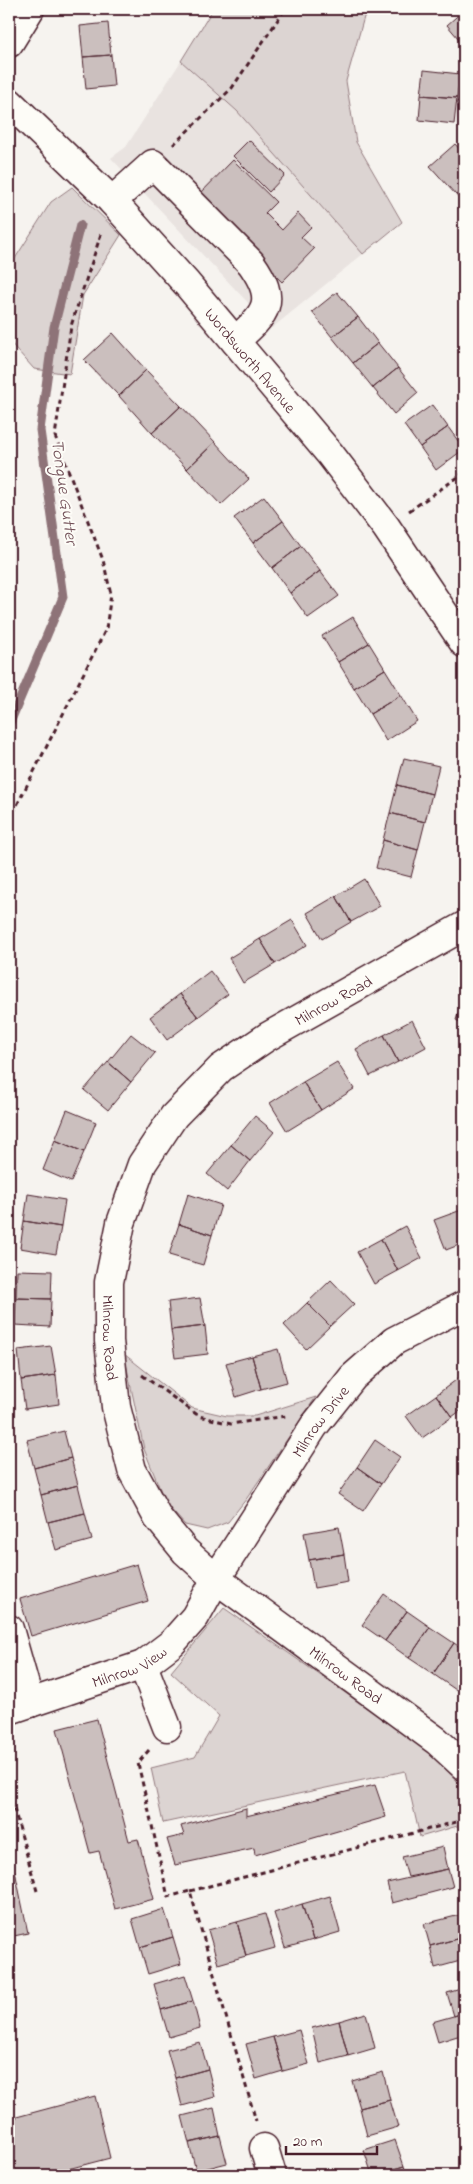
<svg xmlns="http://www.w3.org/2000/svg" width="473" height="2184" font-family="'Indie Flower',sans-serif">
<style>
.built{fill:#e9e3e0}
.green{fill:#dcd4d2;stroke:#937a7e}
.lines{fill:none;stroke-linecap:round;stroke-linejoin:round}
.stream{stroke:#8e7378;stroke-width:9}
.building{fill:#cbbfbe;stroke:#4a1f2b}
.minor-casing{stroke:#4a1f2b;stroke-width:31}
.path{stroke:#4a1f2b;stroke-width:3;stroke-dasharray:5 4;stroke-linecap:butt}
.minor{stroke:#fdfcf7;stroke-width:28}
.labels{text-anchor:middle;stroke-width:4;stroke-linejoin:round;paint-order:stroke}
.street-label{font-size:16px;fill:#4a1f2b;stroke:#fdfcf7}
.water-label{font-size:18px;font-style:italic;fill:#725058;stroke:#fdfcf7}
</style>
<rect width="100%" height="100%" fill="#f6f3ef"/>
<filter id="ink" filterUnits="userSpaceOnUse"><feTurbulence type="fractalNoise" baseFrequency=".02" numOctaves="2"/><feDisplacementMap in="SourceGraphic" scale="10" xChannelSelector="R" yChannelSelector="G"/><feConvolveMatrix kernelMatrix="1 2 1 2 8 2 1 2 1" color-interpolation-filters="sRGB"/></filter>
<g filter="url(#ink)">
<!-- built -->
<path class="built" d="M181,61L237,111L363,254L272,328L111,158L126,147Z"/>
<!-- green -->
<path class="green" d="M213,9H372L364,17L346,81L356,142L402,222L363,254L237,111L181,61Z
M72,187L121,235L83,295L70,374L34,369L9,341V268L51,202Z
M124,1354L192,1408L227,1416H255L316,1397L247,1498L228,1522L207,1530L185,1525L166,1504L144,1449Z
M224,1608L427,1750L464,1788V1824L420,1837L405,1771L163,1823L151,1768L195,1757L219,1716L171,1672Z"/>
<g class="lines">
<!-- stream -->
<path class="stream" d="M9,725L63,597L40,430L54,327L80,225"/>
</g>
<!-- building -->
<path class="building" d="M464,10V45L447,25Z
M108,23L111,55L83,57L80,26Z
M111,55L114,86L86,89L83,57Z
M424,70L460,74L457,98L421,95Z
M421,95L457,98L454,124L419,120Z
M249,140L285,175L269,192L233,156Z
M455,144L464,154V187L456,195L430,166Z
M233,160L276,202L265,213L282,230L298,213L311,227L301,237L314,249L282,282L195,199Z
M464,187V204L456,195Z
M337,292L358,317L332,337L312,312Z
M358,317L378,343L353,363L332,337Z
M113,333L146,370L119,396L84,360Z
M378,343L398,368L373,388L353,363Z
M398,368L418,393L394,414L373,388Z
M146,370L181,406L152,433L119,396Z
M432,405L448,427L420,447L404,425Z
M181,406L215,442L187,469L152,433Z
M448,427L464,449L436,470L420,447Z
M215,442L249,479L221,505L187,469Z
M264,496L283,521L253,543L234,518Z
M283,521L301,546L272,568L253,543Z
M301,546L320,571L290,593L272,568Z
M320,571L339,596L308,618L290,593Z
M353,617L369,643L338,662L322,636Z
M369,643L385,669L354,688L338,662Z
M385,669L401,695L370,714L354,688Z
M401,695L417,721L386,741L370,714Z
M404,758L439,766L432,794L397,785Z
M397,785L432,794L425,822L390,813Z
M390,813L425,822L418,850L383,840Z
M383,840L418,850L411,877L376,868Z
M364,879L380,906L351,922L336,896Z
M336,896L351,922L322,939L307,913Z
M292,920L307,945L275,964L260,939Z
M260,939L275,964L243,983L229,958Z
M210,971L228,994L198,1017L180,994Z
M180,994L198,1017L167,1040L150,1017Z
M464,997V1024L456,1020Z
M412,1020L426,1047L398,1062L384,1035Z
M131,1034L155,1053L131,1082L108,1062Z
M384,1035L398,1062L370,1076L356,1049Z
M108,1062L131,1082L108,1110L84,1090Z
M337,1062L354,1089L321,1110L303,1082Z
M303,1082L321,1110L287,1131L270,1103Z
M67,1110L96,1122L84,1152L55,1140Z
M255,1116L274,1132L250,1161L231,1145Z
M55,1140L84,1152L71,1182L43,1170Z
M231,1145L250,1161L227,1191L207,1174Z
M28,1194L65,1200L61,1227L24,1221Z
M188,1194L221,1205L212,1235L179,1224Z
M464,1209V1243L446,1250L434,1220Z
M24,1221L61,1227L56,1254L20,1248Z
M179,1224L212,1235L203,1265L169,1255Z
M405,1226L422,1258L398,1271L381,1239Z
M381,1239L398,1271L374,1284L357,1252Z
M17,1270L52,1271L51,1299L16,1298Z
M331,1280L354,1304L330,1326L307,1303Z
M16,1298L51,1299L50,1327L15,1325Z
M200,1298L205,1326L171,1330L168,1302Z
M307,1303L330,1326L306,1349L284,1325Z
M205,1326L208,1354L175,1358L171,1330Z
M51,1346L56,1375L21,1380L18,1350Z
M278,1349L287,1382L261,1389L252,1356Z
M252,1356L261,1389L236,1397L226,1363Z
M464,1374V1408L452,1417L436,1395Z
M56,1375L59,1404L25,1409L21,1380Z
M436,1395L452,1417L422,1438L406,1416Z
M64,1431L71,1458L34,1468L27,1440Z
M375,1440L400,1457L381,1484L357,1467Z
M71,1458L78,1485L41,1495L34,1468Z
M357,1467L381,1484L363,1511L338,1494Z
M78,1485L85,1513L48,1522L41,1495Z
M85,1513L92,1540L56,1550L48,1522Z
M339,1527L344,1554L309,1560L304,1533Z
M344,1554L348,1582L314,1588L309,1560Z
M137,1564L148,1601L31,1636L20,1599Z
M384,1594L407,1611L385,1641L362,1625Z
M407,1611L430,1627L409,1658L385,1641Z
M430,1627L454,1643L433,1674L409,1658Z
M454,1643L464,1650V1679L456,1690L433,1674Z
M97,1719L129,1841L138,1839L154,1899L115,1909L99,1851L90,1853L57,1729Z
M375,1785L386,1817L255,1855L254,1848L175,1865L167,1839L184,1835L181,1826L246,1808V1816Z
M443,1847L448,1869L408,1877L402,1857Z
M448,1869L453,1887L392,1903L387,1883Z
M15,1871L28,1933L9,1937V1872Z
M330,1896L340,1932L313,1940L302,1904Z
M302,1904L313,1940L285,1948L274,1913Z
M164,1909L173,1937L140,1947L132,1919Z
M265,1914L275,1948L246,1956L237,1922Z
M464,1914V1937L430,1946L424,1924Z
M237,1922L246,1956L218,1964L208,1930Z
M173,1937L181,1964L148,1974L140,1947Z
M464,1937V1960L435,1968L430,1946Z
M185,1975L193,2001L161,2010L154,1984Z
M464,1988V2013L454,2016L447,1993Z
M193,2001L200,2028L169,2037L161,2010Z
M366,2013L375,2048L348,2056L339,2021Z
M464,2013V2034L438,2042L432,2022Z
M339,2021L348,2056L320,2063L312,2028Z
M299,2030L309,2064L283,2071L273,2037Z
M273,2037L283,2071L256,2079L246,2044Z
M200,2042L208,2069L175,2078L167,2050Z
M208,2069L215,2097L182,2106L175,2078Z
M383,2072L390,2100L360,2108L352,2081Z
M95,2096L110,2158L45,2175H9V2119Z
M390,2100L398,2127L367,2136L360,2108Z
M214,2108L220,2136L189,2143L182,2116Z
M220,2136L227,2163L196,2171L189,2143Z
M395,2140L404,2166L372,2175L364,2150Z
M404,2166L407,2175H375Z"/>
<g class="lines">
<!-- minor casing -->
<g class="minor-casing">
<g id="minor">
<path d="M9,43L30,9"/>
<path id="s1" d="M9,102L112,201L187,284L330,454L386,527L464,643"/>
<path d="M112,201L153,164L251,263C278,301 267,313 235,341"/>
<path id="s2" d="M464,926L267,1037L221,1068L174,1116L142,1164L121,1223L109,1282V1341L116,1407L132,1470L158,1518L185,1551L216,1579L437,1741L464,1766"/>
<path d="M9,1629L30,1703"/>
<path d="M143,1665L167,1727"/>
<path id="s3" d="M9,1710L143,1665L172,1643L195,1617L216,1579L314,1426L353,1377L394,1341L464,1305"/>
<path d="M264,2148L272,2175"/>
</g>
</g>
<!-- path -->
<path class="path" d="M173,145L232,88L285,9
M409,511L464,473
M9,821L106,629L111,594L103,560L55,436L71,326L101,234
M142,1375L199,1416L231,1424L286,1416
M149,1750L138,1763L168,1897L190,1891L256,2121
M9,1791L37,1891
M190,1891L464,1820"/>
<!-- minor -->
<use href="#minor" class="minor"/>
</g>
</g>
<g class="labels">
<!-- street labels -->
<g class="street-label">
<text dy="6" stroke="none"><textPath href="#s1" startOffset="354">Wordsworth Avenue</textPath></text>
<text transform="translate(333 1000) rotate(-29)" y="6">Milnrow Road</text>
<text dy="6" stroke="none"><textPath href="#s2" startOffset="585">Milnrow Road</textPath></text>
<text dy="6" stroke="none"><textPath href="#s3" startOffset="445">Milnrow Drive</textPath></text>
<text dy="6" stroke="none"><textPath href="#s3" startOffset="128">Milnrow View</textPath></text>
<text dy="6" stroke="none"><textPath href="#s2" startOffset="1020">Milnrow Road</textPath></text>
</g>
<!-- water labels -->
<g class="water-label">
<text transform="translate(65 492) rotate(82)" y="6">Tongue Gutter</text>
</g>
</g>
<!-- margin -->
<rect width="473" height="2184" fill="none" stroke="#fdfcf7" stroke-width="30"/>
<rect x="15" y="15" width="443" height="2154" fill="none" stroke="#4a1f2b" stroke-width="2" filter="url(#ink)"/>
<!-- scale -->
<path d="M286 2146v8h91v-8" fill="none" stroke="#4a1f2b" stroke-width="2.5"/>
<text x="293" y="2146" font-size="15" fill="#4a1f2b" stroke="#fdfcf7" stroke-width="4" paint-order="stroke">20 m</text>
</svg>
